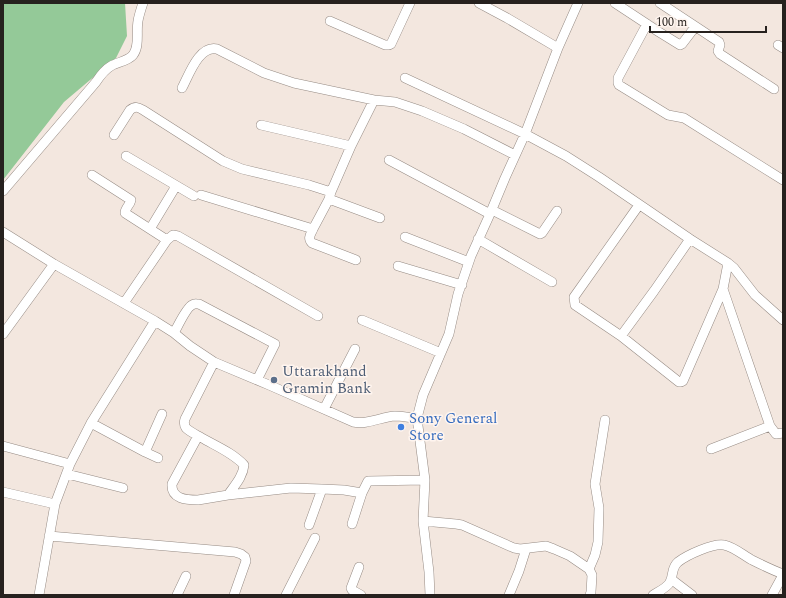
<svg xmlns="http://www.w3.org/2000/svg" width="786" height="598" font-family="Spectral,serif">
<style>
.green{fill:#94c998}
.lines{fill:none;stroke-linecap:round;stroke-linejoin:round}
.minor-casing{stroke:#968b84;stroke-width:10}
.minor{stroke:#fff;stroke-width:9}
.service-dot{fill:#5c6f8a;stroke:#fff5ef;stroke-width:1.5}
.shop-dot{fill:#3f7fe0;stroke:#fff5ef;stroke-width:1.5}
.labels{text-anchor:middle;stroke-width:3;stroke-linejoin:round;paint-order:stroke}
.service-label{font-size:15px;fill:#4e5e75;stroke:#fff5ef;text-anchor:start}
.shop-label{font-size:15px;fill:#366cbe;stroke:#fff5ef;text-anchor:start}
</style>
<rect width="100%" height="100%" fill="#f3e7df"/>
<!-- green -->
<path class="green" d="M3,3H125L127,36L116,58L64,102L3,180Z"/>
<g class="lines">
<!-- minor casing -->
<g class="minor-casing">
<path id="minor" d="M479,3L507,18L558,48
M615,3L659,32L680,45L682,44L695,27
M660,3L719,42L720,45L718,51L720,54L774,89
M330,21L385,45H389L391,44L410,3
M647,24L618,78V83L619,85L668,115L684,118L783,180
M778,45L783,48
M405,78L525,134L566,156L599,177L690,239L728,263L734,268L755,295L783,320
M182,88C189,75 199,45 217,49L264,73L294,83L374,100L395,102L422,111L464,129L515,155
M261,125L351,146
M114,135L130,110C135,106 138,107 143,110L223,161L242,169L309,185L331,192
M126,156L194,196
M389,160L490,214
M92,175L131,200C130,205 125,208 125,213L167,240
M3,191L96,82C100,76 104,70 111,66C118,62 128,61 133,55C140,46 136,32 138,21C139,15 141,9 143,3
M201,195L313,229L329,199L331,192L351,146L374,100
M329,199L380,218
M639,205L574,297L575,305L621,336L654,291L690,239
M492,210L540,234L542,233L557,211
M150,229L176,186
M313,229C311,234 307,238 312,243L356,260
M3,232L54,264L155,321
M405,237L469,262
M478,239L552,282
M728,263L723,289L770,426L776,434L783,433
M398,266L462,285
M124,303L167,240L173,235L178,236L318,316
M362,320L441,353
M174,333C178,326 186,308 192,305C195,303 196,304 199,304L275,344L257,380
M3,334L54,264
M621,336L679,382H681L683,381L723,289
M214,362L185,419C184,422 184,425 186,428C190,432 197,435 202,438C216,446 233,453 244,465C243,477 234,486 228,495L291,488L322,489
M324,409L355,349
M91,423L145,452L158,458
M198,436L172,484C171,499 186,500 198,500L228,495
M3,446L70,464
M711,449L770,426
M145,452L162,414
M67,474L123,488
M3,492L55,504
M423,521L456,524L462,525L514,548L520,549L546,546L554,549L570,556L589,569L592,575L591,592L590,595
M352,524L362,493
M309,525L322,489L344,490L362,493L368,481L425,480
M49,536L166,546L235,552L241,554L245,557L246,561L234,595
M359,567L351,588L352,590L361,595
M589,569L595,555L598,542L599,508L595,484L605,420
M671,579L692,595
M39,595L55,504L70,464L91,423L155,321L174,333L190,346L214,362L269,385L353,422C367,425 381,417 395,416C402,416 410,418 417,418
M177,595L186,576
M286,595L315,538
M430,595L429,572L423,521L425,480L417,418L423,395L449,334L458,294L471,256L490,214L505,178L525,134L558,48L578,3
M509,595L519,571L526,549
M653,595C658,592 668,587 670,582C674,574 671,568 678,562C687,555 713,543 724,545C734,547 743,555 752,560C762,565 772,570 783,574
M772,595L783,575"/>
</g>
<!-- minor -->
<use href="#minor" class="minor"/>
</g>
<!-- markers -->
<circle class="service-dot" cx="274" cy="380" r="4"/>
<circle class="shop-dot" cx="401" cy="427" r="4"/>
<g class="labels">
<!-- service labels -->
<g class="service-label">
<text x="282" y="376">Uttarakhand<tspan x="282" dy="17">Gramin Bank</tspan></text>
</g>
<!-- shop labels -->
<g class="shop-label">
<text x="409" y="423">Sony General<tspan x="409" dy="17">Store</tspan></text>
</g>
</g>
<!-- border -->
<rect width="786" height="598" fill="none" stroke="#26211e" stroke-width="8"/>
<!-- scale -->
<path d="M650 26v6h116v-6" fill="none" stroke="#26211e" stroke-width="2"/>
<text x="656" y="26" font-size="12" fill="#26211e" stroke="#fff5ef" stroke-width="3" paint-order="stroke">100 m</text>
</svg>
